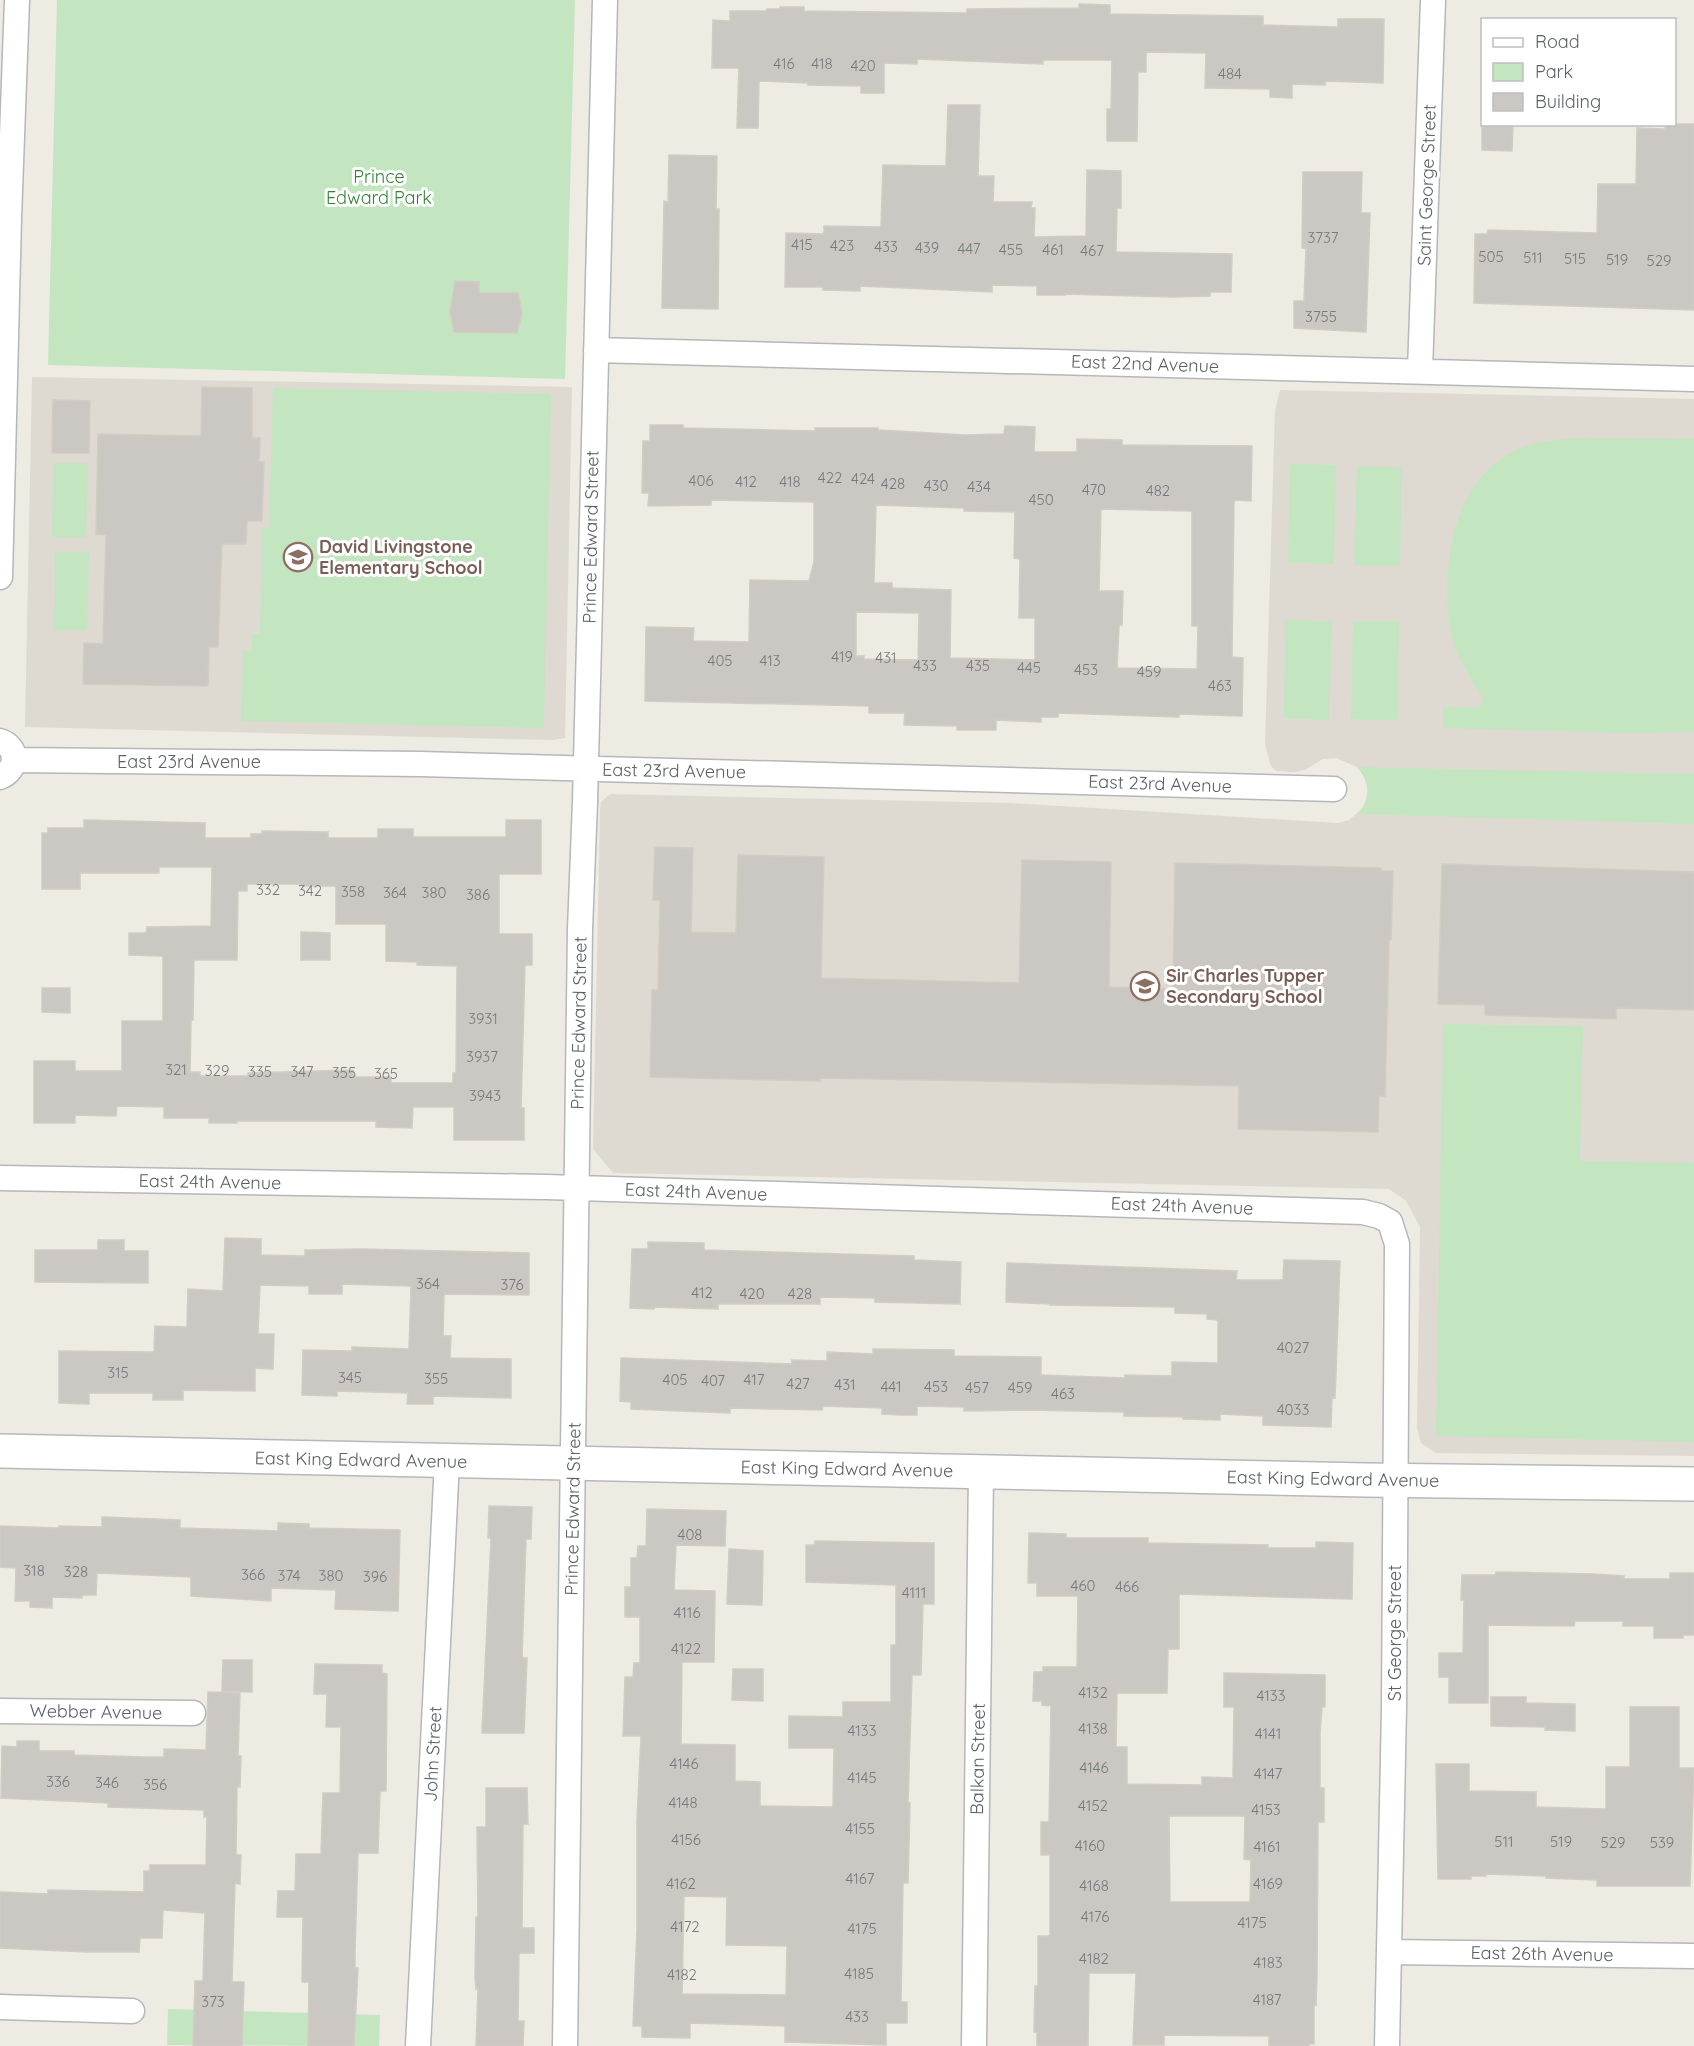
<svg xmlns="http://www.w3.org/2000/svg" width="1694" height="2046" font-family="Quicksand,sans-serif">
<style>
.education{fill:#dedad1}
.green{fill:#c3e6c0}
.building{fill:#cbc7c3;stroke:#d3ccc2;stroke-width:1.5;fill-rule:evenodd}
.lines{fill:none;stroke-linecap:round;stroke-linejoin:round}
.street-casing{stroke:#b4b7bb;stroke-width:27}
.secondary-casing{stroke:#b5b9be;stroke-width:36}
.street{stroke:#fff;stroke-width:24}
.secondary{stroke:#fff;stroke-width:33}
.labels{text-anchor:middle;stroke-width:6;stroke-linejoin:round;paint-order:stroke}
.number-label{font-size:15px;fill:#777a7c}
.park-label{font-size:18px;fill:#378235;stroke:#fff}
.street-label{font-size:18px;fill:#5b6064;stroke:#fff}
.education-label{font-size:18px;font-weight:bold;fill:#785e54;stroke:#fff;text-anchor:start}
</style>
<rect width="100%" height="100%" fill="#eeebe3"/>
<!-- education -->
<path class="education" d="M32,377L572,387L565,738L553,740L25,727Z
M1280,390L1694,399V1456L1436,1453L1421,1443L1417,1428L1420,1227L1406,1201L1389,1189L613,1173L593,1149L600,810L601,802L610,794L1011,803L1338,823L1349,820L1365,806L1368,796V785L1364,775L1357,767L1336,758L1323,759L1305,770L1294,772L1276,771L1271,766L1265,745L1275,410Z"/>
<!-- green -->
<path class="green" d="M57,0H575L565,379L48,365Z
M273,388L551,394L544,728L241,721L243,650L252,651V634H260L262,528L269,527Z
M1572,438L1694,439V732L1620,733L1443,728V707L1479,708L1484,699C1473,682 1462,666 1455,647C1441,604 1446,534 1469,495C1477,480 1489,468 1502,458C1523,443 1548,441 1572,438Z
M53,463H88L86,538L52,537Z
M1290,464L1336,465L1334,564L1288,563Z
M1357,466L1402,467L1400,566L1354,565Z
M55,552H89L87,630H54Z
M1285,620L1332,621L1329,720L1284,718Z
M1353,621H1399L1397,721L1351,719Z
M1357,767L1694,774V824L1358,814C1371,798 1370,782 1357,767Z
M1443,1024L1583,1026L1580,1161L1694,1163V1442L1436,1436Z
M168,2009L380,2015L379,2046L167,2045Z"/>
<!-- building -->
<path class="building" d="M1079,4L1110,5V14L1263,16V25L1338,27V19H1384L1383,83L1325,81V85L1292,84V98L1270,97V89L1205,88L1206,53L1146,52V72H1138L1137,141H1107V109H1111L1112,60H1043V64L917,59V64L884,63V93H861V86L808,85V83L759,81L758,128H737L739,68H712L713,20L730,21V11H766L767,9H780V7H804V11L967,13V9L1079,8Z
M948,105H980L978,176H994L993,202H1032L1031,208H1035L1034,237L1086,236L1087,170L1121,171V208H1117L1116,252L1232,254L1231,292H1210V296L1174,297L1065,294V295H1037V286L992,285V292L860,286V291L823,290V287H785L786,233L824,234V226L881,227L883,165L946,166Z
M1482,124H1513L1512,151L1482,150Z
M1665,124H1694V310L1474,303L1475,234H1487L1488,230L1597,233L1598,184H1636L1637,128L1665,129Z
M669,155L717,156L716,209H719L718,309L662,308L664,201L668,202Z
M1303,172H1362L1361,213H1370L1366,332L1294,328V301H1304L1306,248H1302Z
M455,281L479,282V293H518L522,313L517,333L454,332L450,312Z
M202,387L252,388V438H260L259,462H264L262,521H247L246,544H222L218,647H209L208,686L83,684L84,643L103,644L106,535L96,534L98,434L201,436Z
M53,400L90,401L89,453H52Z
M650,425H683V428L815,431V428H878V430L965,435L1004,434L1005,426L1035,427L1034,452H1077V439L1122,440V445L1252,446L1251,501L1234,500L1232,657L1243,658L1242,716L1179,714V717L1058,713V717H1041V722L996,720V730H957V726L904,725L905,713H869V706L645,701L646,627L694,628L693,641L749,642L750,580L809,581L814,562V502L711,500V505L648,506L649,493H642L643,441H650ZM876,505L964,508V511L1015,512L1014,558L1020,559L1019,618H1035V660L950,658L951,590L892,588V583H874ZM1101,509L1192,511V626H1198L1197,669L1117,668L1119,625H1122L1123,591H1099ZM856,612L919,613L918,660L864,659V656H856Z
M84,820L205,823V838H251V834H262V831L328,832V838H378V829H413V837H506V820H541V874H499V934H532V965H525L521,1108H524V1140H454V1107H413L412,1128L376,1127V1121H237V1123H209V1118H164V1107L117,1106L116,1116L75,1115V1123H34V1061H75V1071H122V1021H163V956L129,955V933H146L147,927L211,926L212,867H159V873H80V889H42V833H48V828H84ZM247,884H300V886H336V924H386V961L417,962V965L457,966L456,1073H453V1083H391V1077H353V1070L248,1073V1076H200V1072H190L191,1020H193L194,960H237L238,891H247Z
M655,847L693,848L691,932L736,933L738,855L824,857L821,978L1019,983L1022,860L1111,862L1109,987L1173,989L1175,863L1381,868V871H1393L1391,940H1389L1385,1096H1379L1378,1132L1238,1129L1239,1086L820,1078V1081L650,1077L652,990H658L660,900H653Z
M1442,864L1694,872V1010L1616,1008V1019L1485,1015V1005L1438,1004Z
M301,932L330,933V960H301Z
M42,988H70V1013L42,1012Z
M225,1238L261,1239V1255L305,1256V1250L360,1249L529,1253V1295L444,1294L443,1336H451L450,1358L511,1359V1398L433,1396V1404H407L408,1393L337,1391V1396L302,1395L303,1350L352,1351V1347L409,1349L411,1286L342,1284V1294H309V1286L260,1285L258,1334H274L273,1369L255,1368V1391L183,1390V1400H153V1393H89V1404L59,1403V1351L154,1352L155,1326L187,1327L188,1289L223,1291Z
M98,1240H124V1251H148V1283L35,1282V1250H98Z
M648,1242L704,1243V1250L914,1256V1260L961,1262L960,1304L875,1302V1298L820,1297V1304H718V1309L655,1307L654,1309L630,1308L632,1249H648Z
M1284,1260L1340,1261L1336,1373L1335,1398L1332,1397L1331,1427L1263,1425V1416L1220,1414V1420L1183,1419V1417L1124,1416V1412L1027,1410L964,1411V1407L917,1406V1415H901L882,1414V1408L823,1406L822,1410L730,1408V1413L631,1409V1402L620,1401L621,1358L792,1364V1360L827,1361V1352L873,1354V1349L954,1350V1356L1041,1357V1375L1125,1378V1375L1172,1376V1362L1218,1363V1320L1207,1319V1314L1175,1313V1307L1050,1305V1304L1006,1302L1007,1263L1237,1271L1236,1280H1283Z
M489,1506L532,1507L531,1539H526L522,1658H527L524,1733H482L491,1538H488Z
M647,1509L726,1511L725,1546L676,1545L674,1590L715,1591L714,1662H682L681,1744L735,1745V1781L760,1782V1806L833,1807L834,1748H789V1716L843,1717V1702H891V1645H896V1585L806,1582V1545H815V1541L934,1543V1604H923L921,1675H912L908,1803H910L908,1883H903L901,2002H907V2023H886V2045L785,2042V2026L690,2023V2038L642,2037V2026H633L637,1929V1820L641,1736H623L625,1677H633L634,1663H640V1617H625V1587H631V1558H637L638,1546H646ZM684,1896L727,1897L726,1945L787,1946L786,1995L682,1994Z
M102,1517L180,1520V1528L278,1531V1523L309,1524V1528L400,1530L398,1611L335,1609L336,1590L271,1588V1601L191,1596V1577L97,1573L96,1595H82V1598L52,1597V1608L30,1607V1601H15L16,1568L0,1567V1526L59,1528V1526L102,1527Z
M1029,1533L1066,1534V1538H1148V1543L1268,1545V1548H1316V1542L1353,1543L1352,1599L1179,1594V1649H1168L1167,1693H1117L1116,1747H1127V1784L1202,1785V1777L1233,1778L1234,1707H1224V1673L1325,1675V1707H1322L1320,1733V1788H1324V1822H1318L1317,1976L1316,2005H1314V2044H1309V2046H1269V2036L1164,2035V2045H1133L1136,1973H1089L1088,2046H1037V2032H1034L1035,1986H1038V1936H1050V1855H1041V1822H1049L1051,1706L1042,1705V1701H1033L1034,1672H1043V1667H1077L1078,1596H1037V1583H1028ZM1169,1816H1245L1244,1859L1251,1860L1250,1902H1170Z
M729,1549L763,1551L762,1605L727,1604Z
M1496,1572L1595,1574L1624,1576V1579H1670V1573H1694V1635H1683V1638H1654V1626H1623V1621H1575L1574,1626L1488,1625V1703H1449V1677H1439V1653H1463L1464,1600H1461L1462,1575H1496Z
M223,1660H252V1692L222,1691Z
M315,1664L382,1665V1673L387,1674L386,1791H380L378,1853H358L355,1951V1968H358L354,2046H308L309,1982H302L303,1917H277L278,1891H295L296,1854H321L323,1793H340L341,1727H326L327,1694H314Z
M733,1669H763V1701L732,1700Z
M208,1692L240,1693L238,1756H241L240,1787H237L236,1855H241L240,1884L235,1883L232,1982H244L242,2046H193L195,1981H203L205,1913L163,1910L162,1938H140L139,1952H87L0,1948V1892L48,1894V1890L144,1892V1871H150V1865H206L207,1817H204V1810L108,1807V1803L1,1798L2,1746L17,1747V1741H39V1751H74V1755L145,1757H164V1749L206,1750Z
M1491,1697H1526V1703L1575,1704V1731L1545,1730V1727L1491,1726Z
M1630,1707H1679V1768H1694L1690,1886H1597V1880L1546,1878V1876L1486,1874V1876H1471V1879H1438L1436,1764H1469V1791L1536,1792V1807L1606,1809V1767H1630Z
M486,1788H527L528,1824H523L522,1928H534V1953H519L518,2021H524L523,2046H476L478,1989H476L475,1976L476,1917H478L477,1827H486Z"/>
<g class="lines">
<!-- street casing -->
<g class="street-casing">
<path id="street" d="M596,350L1694,379
M1420,371L1433,0
M0,577L9,218L17,0
M0,741C19,747 18,770 0,777
M15,760L420,764L1334,789
M0,1178L546,1187L1363,1212L1379,1216L1390,1222L1397,1244L1394,1708L1387,2046
M0,1711L193,1713
M1389,1952L1694,1956
M0,2007L132,2011
M418,2046L447,1461
M565,2046L580,929L585,802L605,0
M974,2046L981,1472"/>
</g>
<!-- secondary casing -->
<g class="secondary-casing">
<path id="secondary" d="M0,1451L1366,1480L1694,1484"/>
</g>
<!-- street -->
<use href="#street" class="street"/>
<!-- secondary -->
<use href="#secondary" class="secondary"/>
</g>
<!-- icons -->
<defs>
<g id="school-ring" transform="scale(1.5)"><circle r="9.5" fill="#fff" stroke="#8d6e63" stroke-width="1.5"/><path d="M0-5L7-2L0 1L-7-2ZM-4 1L0 2.5L4 1V4Q0 6-4 4Z" fill="#8d6e63"/></g>
</defs>
<g fill-rule="evenodd">
<use href="#school-ring" x="298" y="557"/>
<use href="#school-ring" x="1145" y="986"/>
</g>
<g class="labels">
<!-- number labels -->
<g class="number-label">
<text x="784" y="69">416</text>
<text x="822" y="69">418</text>
<text x="863" y="71">420</text>
<text x="1230" y="79">484</text>
<text x="1323" y="243">3737</text>
<text x="802" y="250">415</text>
<text x="842" y="251">423</text>
<text x="886" y="252">433</text>
<text x="927" y="253">439</text>
<text x="969" y="254">447</text>
<text x="1011" y="255">455</text>
<text x="1053" y="255">461</text>
<text x="1092" y="256">467</text>
<text x="1491" y="262">505</text>
<text x="1533" y="263">511</text>
<text x="1575" y="264">515</text>
<text x="1617" y="265">519</text>
<text x="1659" y="266">529</text>
<text x="1321" y="322">3755</text>
<text x="830" y="483">422</text>
<text x="863" y="484">424</text>
<text x="701" y="486">406</text>
<text x="746" y="487">412</text>
<text x="790" y="487">418</text>
<text x="893" y="489">428</text>
<text x="936" y="491">430</text>
<text x="979" y="492">434</text>
<text x="1094" y="495">470</text>
<text x="1158" y="496">482</text>
<text x="1041" y="505">450</text>
<text x="842" y="662">419</text>
<text x="886" y="663">431</text>
<text x="720" y="666">405</text>
<text x="770" y="666">413</text>
<text x="925" y="671">433</text>
<text x="978" y="671">435</text>
<text x="1029" y="673">445</text>
<text x="1086" y="675">453</text>
<text x="1149" y="677">459</text>
<text x="1220" y="691">463</text>
<text x="268" y="895">332</text>
<text x="310" y="896">342</text>
<text x="353" y="897">358</text>
<text x="395" y="898">364</text>
<text x="434" y="898">380</text>
<text x="478" y="900">386</text>
<text x="483" y="1024">3931</text>
<text x="482" y="1062">3937</text>
<text x="176" y="1075">321</text>
<text x="217" y="1076">329</text>
<text x="260" y="1077">335</text>
<text x="302" y="1077">347</text>
<text x="344" y="1078">355</text>
<text x="386" y="1079">365</text>
<text x="485" y="1101">3943</text>
<text x="428" y="1289">364</text>
<text x="512" y="1290">376</text>
<text x="702" y="1298">412</text>
<text x="752" y="1299">420</text>
<text x="800" y="1299">428</text>
<text x="1293" y="1353">4027</text>
<text x="118" y="1378">315</text>
<text x="350" y="1383">345</text>
<text x="436" y="1384">355</text>
<text x="675" y="1385">405</text>
<text x="754" y="1385">417</text>
<text x="713" y="1386">407</text>
<text x="798" y="1389">427</text>
<text x="845" y="1390">431</text>
<text x="891" y="1392">441</text>
<text x="936" y="1392">453</text>
<text x="977" y="1393">457</text>
<text x="1020" y="1393">459</text>
<text x="1063" y="1399">463</text>
<text x="1293" y="1415">4033</text>
<text x="690" y="1540">408</text>
<text x="34" y="1576">318</text>
<text x="76" y="1577">328</text>
<text x="253" y="1580">366</text>
<text x="289" y="1581">374</text>
<text x="331" y="1581">380</text>
<text x="375" y="1582">396</text>
<text x="1083" y="1591">460</text>
<text x="1127" y="1592">466</text>
<text x="914" y="1598">4111</text>
<text x="687" y="1618">4116</text>
<text x="686" y="1654">4122</text>
<text x="1093" y="1698">4132</text>
<text x="1271" y="1701">4133</text>
<text x="1093" y="1734">4138</text>
<text x="862" y="1736">4133</text>
<text x="1268" y="1739">4141</text>
<text x="684" y="1769">4146</text>
<text x="1094" y="1773">4146</text>
<text x="1268" y="1779">4147</text>
<text x="862" y="1783">4145</text>
<text x="58" y="1787">336</text>
<text x="107" y="1788">346</text>
<text x="155" y="1790">356</text>
<text x="683" y="1808">4148</text>
<text x="1093" y="1811">4152</text>
<text x="1266" y="1815">4153</text>
<text x="860" y="1834">4155</text>
<text x="686" y="1845">4156</text>
<text x="1504" y="1847">511</text>
<text x="1561" y="1847">519</text>
<text x="1613" y="1848">529</text>
<text x="1662" y="1848">539</text>
<text x="1090" y="1851">4160</text>
<text x="1267" y="1852">4161</text>
<text x="860" y="1884">4167</text>
<text x="681" y="1889">4162</text>
<text x="1268" y="1889">4169</text>
<text x="1094" y="1891">4168</text>
<text x="1095" y="1922">4176</text>
<text x="1252" y="1928">4175</text>
<text x="685" y="1932">4172</text>
<text x="862" y="1934">4175</text>
<text x="1094" y="1964">4182</text>
<text x="1268" y="1968">4183</text>
<text x="859" y="1979">4185</text>
<text x="682" y="1980">4182</text>
<text x="1267" y="2005">4187</text>
<text x="213" y="2007">373</text>
<text x="857" y="2022">433</text>
</g>
<!-- park labels -->
<g class="park-label">
<text x="379" y="183">Prince<tspan x="379" dy="21">Edward Park</tspan></text>
</g>
<!-- street labels -->
<g class="street-label">
<text transform="translate(1427 185) rotate(-88)" y="6">Saint George Street</text>
<text transform="translate(1145 364) rotate(2)" y="6">East 22nd Avenue</text>
<text transform="translate(591 537) rotate(-89)" y="6">Prince Edward Street</text>
<text x="189" y="768">East 23rd Avenue</text>
<text transform="translate(674 771) rotate(1)" y="6">East 23rd Avenue</text>
<text transform="translate(1160 784) rotate(2)" y="6">East 23rd Avenue</text>
<text transform="translate(579 1023) rotate(-89)" y="6">Prince Edward Street</text>
<text transform="translate(210 1182) rotate(1)" y="6">East 24th Avenue</text>
<text transform="translate(696 1192) rotate(2)" y="6">East 24th Avenue</text>
<text transform="translate(1182 1206) rotate(2)" y="6">East 24th Avenue</text>
<text transform="translate(361 1460) rotate(1)" y="6">East King Edward Avenue</text>
<text transform="translate(847 1469) rotate(1)" y="6">East King Edward Avenue</text>
<text transform="translate(1333 1479) rotate(1)" y="6">East King Edward Avenue</text>
<text transform="translate(573 1509) rotate(-89)" y="6">Prince Edward Street</text>
<text transform="translate(1395 1633) rotate(-90)" y="6">St George Street</text>
<text transform="translate(96 1712) rotate(1)" y="6">Webber Avenue</text>
<text transform="translate(433 1754) rotate(-87)" y="6">John Street</text>
<text transform="translate(978 1759) rotate(-89)" y="6">Balkan Street</text>
<text transform="translate(1542 1954) rotate(1)" y="6">East 26th Avenue</text>
</g>
<!-- education labels -->
<g class="education-label">
<text x="319" y="553">David Livingstone<tspan x="319" dy="21">Elementary School</tspan></text>
<text x="1166" y="982">Sir Charles Tupper<tspan x="1166" dy="21">Secondary School</tspan></text>
</g>
</g>
<!-- legend -->
<rect x="1481" y="18" width="195" height="108" fill="#ffffff" stroke="#bdbfc1" stroke-width="1.5"/>
<rect x="1493" y="38" width="30" height="9" fill="#ffffff" stroke="#bdbfc1" stroke-width="1.5"/>
<text x="1535" y="48" font-size="18" fill="#5b6064">Road</text>
<rect x="1493" y="63" width="30" height="18" fill="#c3e6c0" stroke="#bdbfc1" stroke-width="1.5"/>
<text x="1535" y="78" font-size="18" fill="#5b6064">Park</text>
<rect x="1493" y="93" width="30" height="18" fill="#cbc7c3" stroke="#bdbfc1" stroke-width="1.5"/>
<text x="1535" y="108" font-size="18" fill="#5b6064">Building</text>
</svg>
